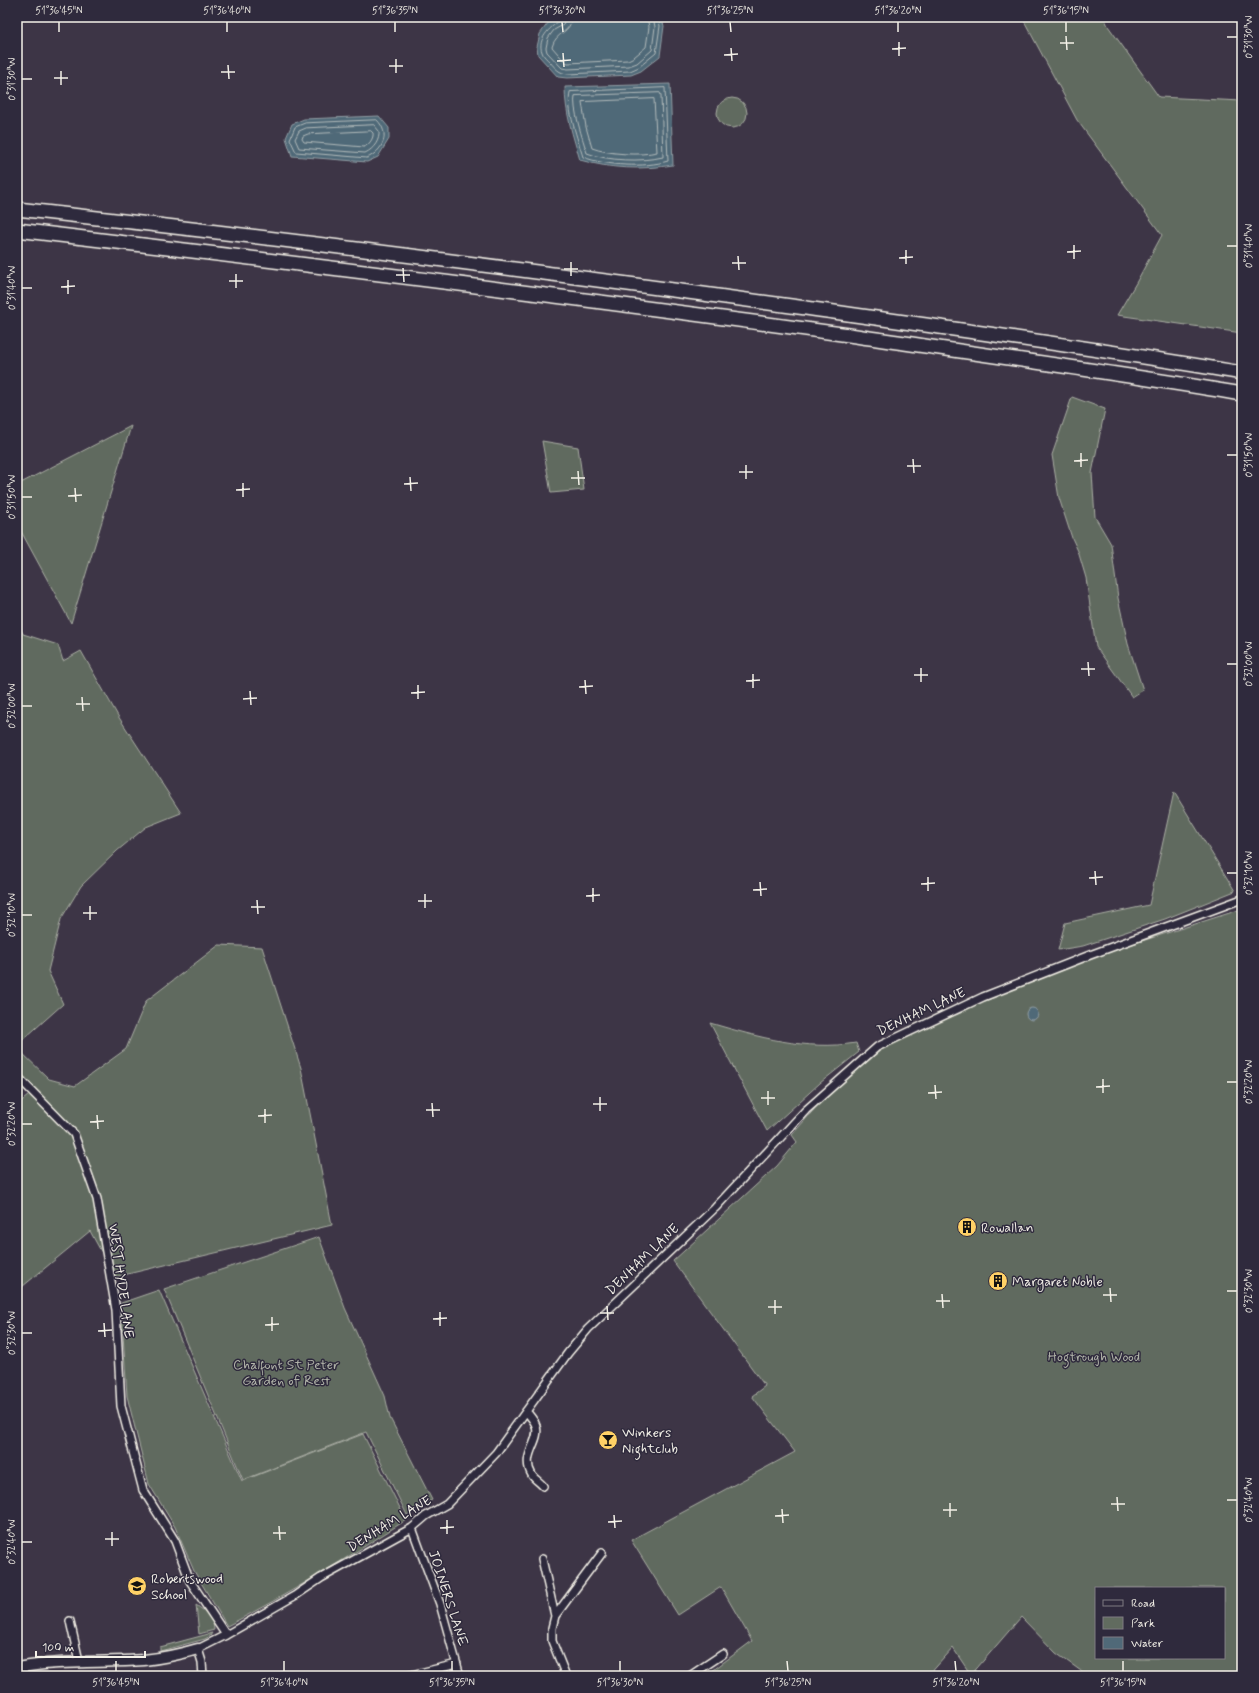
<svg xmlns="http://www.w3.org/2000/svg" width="1259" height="1693" font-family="Mynerve,sans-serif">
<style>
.green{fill:#616b5f;stroke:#aaaea4;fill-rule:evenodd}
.water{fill:#506978;stroke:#929fa5}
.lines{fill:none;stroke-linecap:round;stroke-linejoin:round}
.shore{stroke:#b2bbbb;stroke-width:1}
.street-casing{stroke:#f4f1e8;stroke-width:10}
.secondary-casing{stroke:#f4f1e8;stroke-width:13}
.highway-casing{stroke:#f4f1e8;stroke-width:16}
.street{stroke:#2f2a3d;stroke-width:7}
.secondary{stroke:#2f2a3d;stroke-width:10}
.highway{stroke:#2f2a3d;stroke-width:13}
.ticks{fill:none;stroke:#f4f1e8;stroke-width:1.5}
.labels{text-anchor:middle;stroke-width:3;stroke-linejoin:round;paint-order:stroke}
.street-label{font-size:14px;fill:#f4f1e8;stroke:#2f2a3d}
.poi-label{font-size:14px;fill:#f4f1e8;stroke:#2f2a3d;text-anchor:start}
.park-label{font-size:14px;fill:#b2b5aa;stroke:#2f2a3d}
.neatline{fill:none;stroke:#f4f1e8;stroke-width:1.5}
.ticks-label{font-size:10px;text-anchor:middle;fill:#f4f1e8}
</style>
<rect width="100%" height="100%" fill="#3d3546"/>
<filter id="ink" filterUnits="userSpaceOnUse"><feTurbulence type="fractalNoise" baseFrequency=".025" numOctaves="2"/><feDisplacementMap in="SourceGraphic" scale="8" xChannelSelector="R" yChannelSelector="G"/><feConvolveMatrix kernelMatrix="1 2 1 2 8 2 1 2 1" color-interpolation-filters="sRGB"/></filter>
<g filter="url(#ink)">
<!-- green -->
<path class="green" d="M1022,17H1104L1108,26L1159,97L1242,101V333L1117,315L1136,283L1162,235L1077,120Z
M717 113a15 15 0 1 1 30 0a15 15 0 1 1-30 0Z
M1072,397L1105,409L1092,473L1095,517L1111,544L1118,598L1128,644L1143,690L1132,697L1096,647L1086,578L1078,551L1072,538L1059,498L1052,455Z
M131,426L71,623L17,524V485Z
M542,441L578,447L584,490L551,493Z
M17,620L23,634L58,645L63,661L81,651L118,716L181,813L146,827L117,851L81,886L61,919L48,971L63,1004L17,1045Z
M1174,792L1235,891L1165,919L1083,946L1058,950L1065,923L1149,905Z
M1242,909V1676H1088L1056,1653L1021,1617L971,1675L953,1648L928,1676H715L712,1671L752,1641L721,1587L678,1615L631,1540L795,1452L752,1396L765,1386L673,1261L777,1166L797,1142L792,1135L823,1099L881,1050L920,1030L963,1012L964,1003L1095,956ZM1096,1588H1224V1658H1096Z
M219,945L262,947L301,1068L332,1225L115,1277L90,1231L17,1291V1105L35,1090L17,1073V1048L49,1079L75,1086L126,1049L146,1001Z
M710,1023C758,1037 806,1051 856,1043L859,1052L820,1083L767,1131Z
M319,1237L345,1308L385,1396L390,1418L432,1500L407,1515L366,1432L243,1480L164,1289Z
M159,1290L242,1481L363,1434L406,1520C347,1558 289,1594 227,1626L194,1571L175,1527L149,1484L127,1396L121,1303Z
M196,1605C205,1611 214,1619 214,1630L199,1634Z
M212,1633L210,1636L205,1639L160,1651V1647Z"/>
<!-- water -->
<path class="water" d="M661,17L664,26L660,56L641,71L631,75L567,78L558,77L538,55L537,47L540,34L548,23L559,18Z
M670,84L673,165C642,170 611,169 580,160C573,136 565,113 565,87Z
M379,116L389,128V139L378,157L367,162L292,156L286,138L292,124L304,119Z
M1026 1014a6 6 0 1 1 12 0a6 6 0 1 1-12 0Z"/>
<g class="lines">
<!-- shore -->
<path class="shore" d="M560,17L559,21C550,28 537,39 542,52C543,56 547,59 550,62C556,69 559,73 568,74L630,71L639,67L656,53L660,26L658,17
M565,17L563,25L554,30L548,38L546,48L547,52L562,68L568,69L629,66L637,63L652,50L655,27L653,17
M572,17C571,34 556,31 552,47L565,62L568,63L628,60L634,57L646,47L649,27L647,17
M665,88L668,161C645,168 606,166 583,157C578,140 566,108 570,92Z
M660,93L661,95L663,157C642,162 607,161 587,153C583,140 572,108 575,96Z
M654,99L657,152C641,156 607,154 592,148L586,127L582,102Z
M377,120C391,134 383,151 367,158L296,152L290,139L295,127L305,123Z
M374,125L379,131C380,140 374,149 365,153L299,148L295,139L299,131L306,128Z
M371,131L373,133C374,138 369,145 364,147L304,142L302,139L303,136L308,134Z"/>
<!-- street casing -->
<g class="street-casing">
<path id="street" d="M17,1076L74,1134L97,1199L116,1310L121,1406L143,1490L175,1541L190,1581L226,1635
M526,1411C529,1415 535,1421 536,1426C541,1442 520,1455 532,1475C534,1479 540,1482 543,1486
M412,1528L440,1604L460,1676
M542,1559L555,1616L552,1628V1641L566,1676
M555,1616L602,1553
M70,1621L79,1661
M203,1676L202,1662L198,1649L226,1635L296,1595L321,1578L412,1528L426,1516L447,1504L496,1453L568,1353L588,1329L715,1208L806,1110L877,1047L983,997L1090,955L1242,899
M407,1676L457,1664
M690,1676L723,1654"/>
</g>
<!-- secondary casing -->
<g class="secondary-casing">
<path id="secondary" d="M17,1668C59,1660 102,1663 144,1660C162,1658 181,1654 198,1649"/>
</g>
<!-- highway casing -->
<g class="highway-casing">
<path id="highway" d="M17,209C280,238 543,272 806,308C951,329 1097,348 1242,373
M17,230C295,263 572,297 849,335C980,354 1111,372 1242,394"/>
</g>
<!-- street -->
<use href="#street" class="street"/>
<!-- secondary -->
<use href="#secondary" class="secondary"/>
<!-- highway -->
<use href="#highway" class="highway"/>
</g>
</g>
<!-- ticks -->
<path class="ticks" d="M59,22V32M227,22V32M395,22V32M562,22L563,32M730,22L731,32M898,22V32M1066,22V32M1066,36L1067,50M1227,37H1237M899,42V56M1060,43H1074M731,48L732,61M892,49L906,48M563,53L564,67M724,55L738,54M396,59V73M557,61L571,60M228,65L229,79M389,66H403M61,71V85M221,72H235M54,78H68M22,79H32M1074,245V259M1227,246H1237M906,250V264M1067,252L1081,251M738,256L739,270M899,258L913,257M571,262V276M732,263H746M403,268L404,282M564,269H578M236,274V288M396,275H410M68,280V294M229,281H243M61,287L75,286M22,288H32M1081,453V467M1227,455H1237M913,459L914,473M1074,461L1088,460M746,465V479M907,466H921M578,471L579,485M739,472H753M410,477L411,491M571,478H585M243,483V497M404,484L418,483M75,488L76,502M236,490L250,489M68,496L82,495M22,497H32M1088,662L1089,676M1227,664H1237M921,668V682M1081,669H1095M753,674V688M914,675H928M585,680L586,694M746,681L760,680M418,685V699M579,687L593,686M250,691L251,705M411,693L425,692M82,697L83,711M243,699L257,698M76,704H90M22,706H32M1095,871L1096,885M1227,873H1237M928,877V891M1089,878L1103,877M760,882L761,896M921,884L935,883M593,888V902M753,890L767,889M425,894V908M586,896L600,895M257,900L258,914M418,901H432M90,906V920M251,907H265M83,913H97M22,915H32M1103,1079V1093M1227,1082H1237M935,1085L936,1099M1096,1087L1110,1086M768,1091V1105M928,1093L942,1092M600,1097V1111M761,1098H775M432,1103L433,1117M593,1104H607M265,1109V1123M426,1110H440M97,1115L98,1129M258,1116L272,1115M90,1122L104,1121M22,1124H32M1110,1288L1111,1302M1227,1291H1237M942,1294L943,1308M1103,1295H1117M775,1300V1314M936,1301H950M607,1306L608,1320M768,1307H782M440,1312V1326M600,1313H614M272,1317V1331M433,1319L447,1318M104,1323L105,1337M265,1325L279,1324M98,1331L112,1330M22,1333H32M1117,1497L1118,1511M1227,1500H1237M950,1503V1517M1111,1504H1125M782,1509L783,1523M943,1510H957M614,1515L615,1528M775,1516L789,1515M447,1520V1534M608,1522L622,1521M279,1526L280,1540M440,1528L454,1527M112,1532V1546M273,1533H286M105,1539H119M22,1542H32M116,1661V1671M284,1661V1671M452,1661V1671M620,1661V1671M787,1661L788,1671M955,1661L956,1671M1123,1661V1671"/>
<!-- icons -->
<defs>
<g id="building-disc" transform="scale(1)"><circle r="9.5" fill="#ffd166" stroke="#2f2a3d"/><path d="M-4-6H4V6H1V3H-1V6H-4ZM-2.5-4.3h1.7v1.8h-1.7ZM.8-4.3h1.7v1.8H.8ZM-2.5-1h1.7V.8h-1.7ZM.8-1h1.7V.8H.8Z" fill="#111"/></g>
<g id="bar-disc" transform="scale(1)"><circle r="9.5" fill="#ffd166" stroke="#2f2a3d"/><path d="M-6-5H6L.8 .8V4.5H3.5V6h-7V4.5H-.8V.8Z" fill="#111"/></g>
<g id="school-disc" transform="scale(1)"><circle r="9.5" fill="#ffd166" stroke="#2f2a3d"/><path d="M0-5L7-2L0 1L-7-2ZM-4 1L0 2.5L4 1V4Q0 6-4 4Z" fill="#111"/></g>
</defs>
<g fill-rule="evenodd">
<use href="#building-disc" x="967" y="1227"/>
<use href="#building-disc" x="998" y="1281"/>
<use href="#bar-disc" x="608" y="1440"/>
<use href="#school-disc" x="137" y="1586"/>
</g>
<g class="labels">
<!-- street labels -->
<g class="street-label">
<text transform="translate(921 1011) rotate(-25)" y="5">DENHAM LANE</text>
<text transform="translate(642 1259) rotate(-44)" y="5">DENHAM LANE</text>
<text transform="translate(122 1281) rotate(82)" y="5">WEST HYDE LANE</text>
<text transform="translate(389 1523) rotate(-31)" y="5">DENHAM LANE</text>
<text transform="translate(449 1598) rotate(72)" y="5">JOINERS LANE</text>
</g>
<!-- poi labels -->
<g class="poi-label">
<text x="981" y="1232">Rowallan</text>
<text x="1012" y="1286">Margaret Noble</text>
<text x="622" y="1437">Winkers<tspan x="622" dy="16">Nightclub</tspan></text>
<text x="151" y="1583">Robertswood<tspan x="151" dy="16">School</tspan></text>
</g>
<!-- park labels -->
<g class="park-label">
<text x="1094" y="1361">Hogtrough Wood</text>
<text x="286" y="1369">Chalfont St Peter<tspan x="286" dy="16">Garden of Rest</tspan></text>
</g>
</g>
<!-- margin -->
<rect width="1259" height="1693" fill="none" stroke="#2f2a3d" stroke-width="44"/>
<!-- legend -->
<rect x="1095" y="1587" width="130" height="72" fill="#2f2a3d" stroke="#7e7a81"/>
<rect x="1103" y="1600" width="20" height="6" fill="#2f2a3d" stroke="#7e7a81"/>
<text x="1131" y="1607" font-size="12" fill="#f4f1e8">Road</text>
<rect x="1103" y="1617" width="20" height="12" fill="#616b5f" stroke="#7e7a81"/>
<text x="1131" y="1627" font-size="12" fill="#f4f1e8">Park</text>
<rect x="1103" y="1637" width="20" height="12" fill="#506978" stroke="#7e7a81"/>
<text x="1131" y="1647" font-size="12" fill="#f4f1e8">Water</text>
<!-- scale -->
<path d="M36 1651v6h109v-6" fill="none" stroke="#f4f1e8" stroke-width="2"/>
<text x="42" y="1651" font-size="12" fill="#f4f1e8" stroke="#2f2a3d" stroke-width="3" paint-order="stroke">100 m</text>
<rect x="22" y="22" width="1215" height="1649" class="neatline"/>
<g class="ticks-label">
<text x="59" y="14">51°36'45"N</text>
<text x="227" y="14">51°36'40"N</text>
<text x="395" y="14">51°36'35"N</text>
<text x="562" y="14">51°36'30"N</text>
<text x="730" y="14">51°36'25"N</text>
<text x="898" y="14">51°36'20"N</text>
<text x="1066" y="14">51°36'15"N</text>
<text transform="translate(1248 37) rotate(-90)" y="4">0°31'30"W</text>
<text transform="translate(11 79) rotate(-90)" y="4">0°31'30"W</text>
<text transform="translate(1248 246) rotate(-90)" y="4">0°31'40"W</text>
<text transform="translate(11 288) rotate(-90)" y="4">0°31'40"W</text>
<text transform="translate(1248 455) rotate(-90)" y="4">0°31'50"W</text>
<text transform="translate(11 497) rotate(-90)" y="4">0°31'50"W</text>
<text transform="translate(1248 664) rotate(-90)" y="4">0°32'00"W</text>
<text transform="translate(11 706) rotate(-90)" y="4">0°32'00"W</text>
<text transform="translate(1248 873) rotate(-90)" y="4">0°32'10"W</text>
<text transform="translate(11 915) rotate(-90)" y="4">0°32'10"W</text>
<text transform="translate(1248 1082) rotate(-90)" y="4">0°32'20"W</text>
<text transform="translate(11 1124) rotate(-90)" y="4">0°32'20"W</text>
<text transform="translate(1248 1291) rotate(-90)" y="4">0°32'30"W</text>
<text transform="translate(11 1333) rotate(-90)" y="4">0°32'30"W</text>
<text transform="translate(1248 1500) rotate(-90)" y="4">0°32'40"W</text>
<text transform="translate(11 1542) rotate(-90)" y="4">0°32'40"W</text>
<text x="116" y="1686">51°36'45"N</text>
<text x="284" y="1686">51°36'40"N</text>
<text x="452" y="1686">51°36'35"N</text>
<text x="620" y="1686">51°36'30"N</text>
<text x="788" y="1686">51°36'25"N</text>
<text x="956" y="1686">51°36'20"N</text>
<text x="1123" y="1686">51°36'15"N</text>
</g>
</svg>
